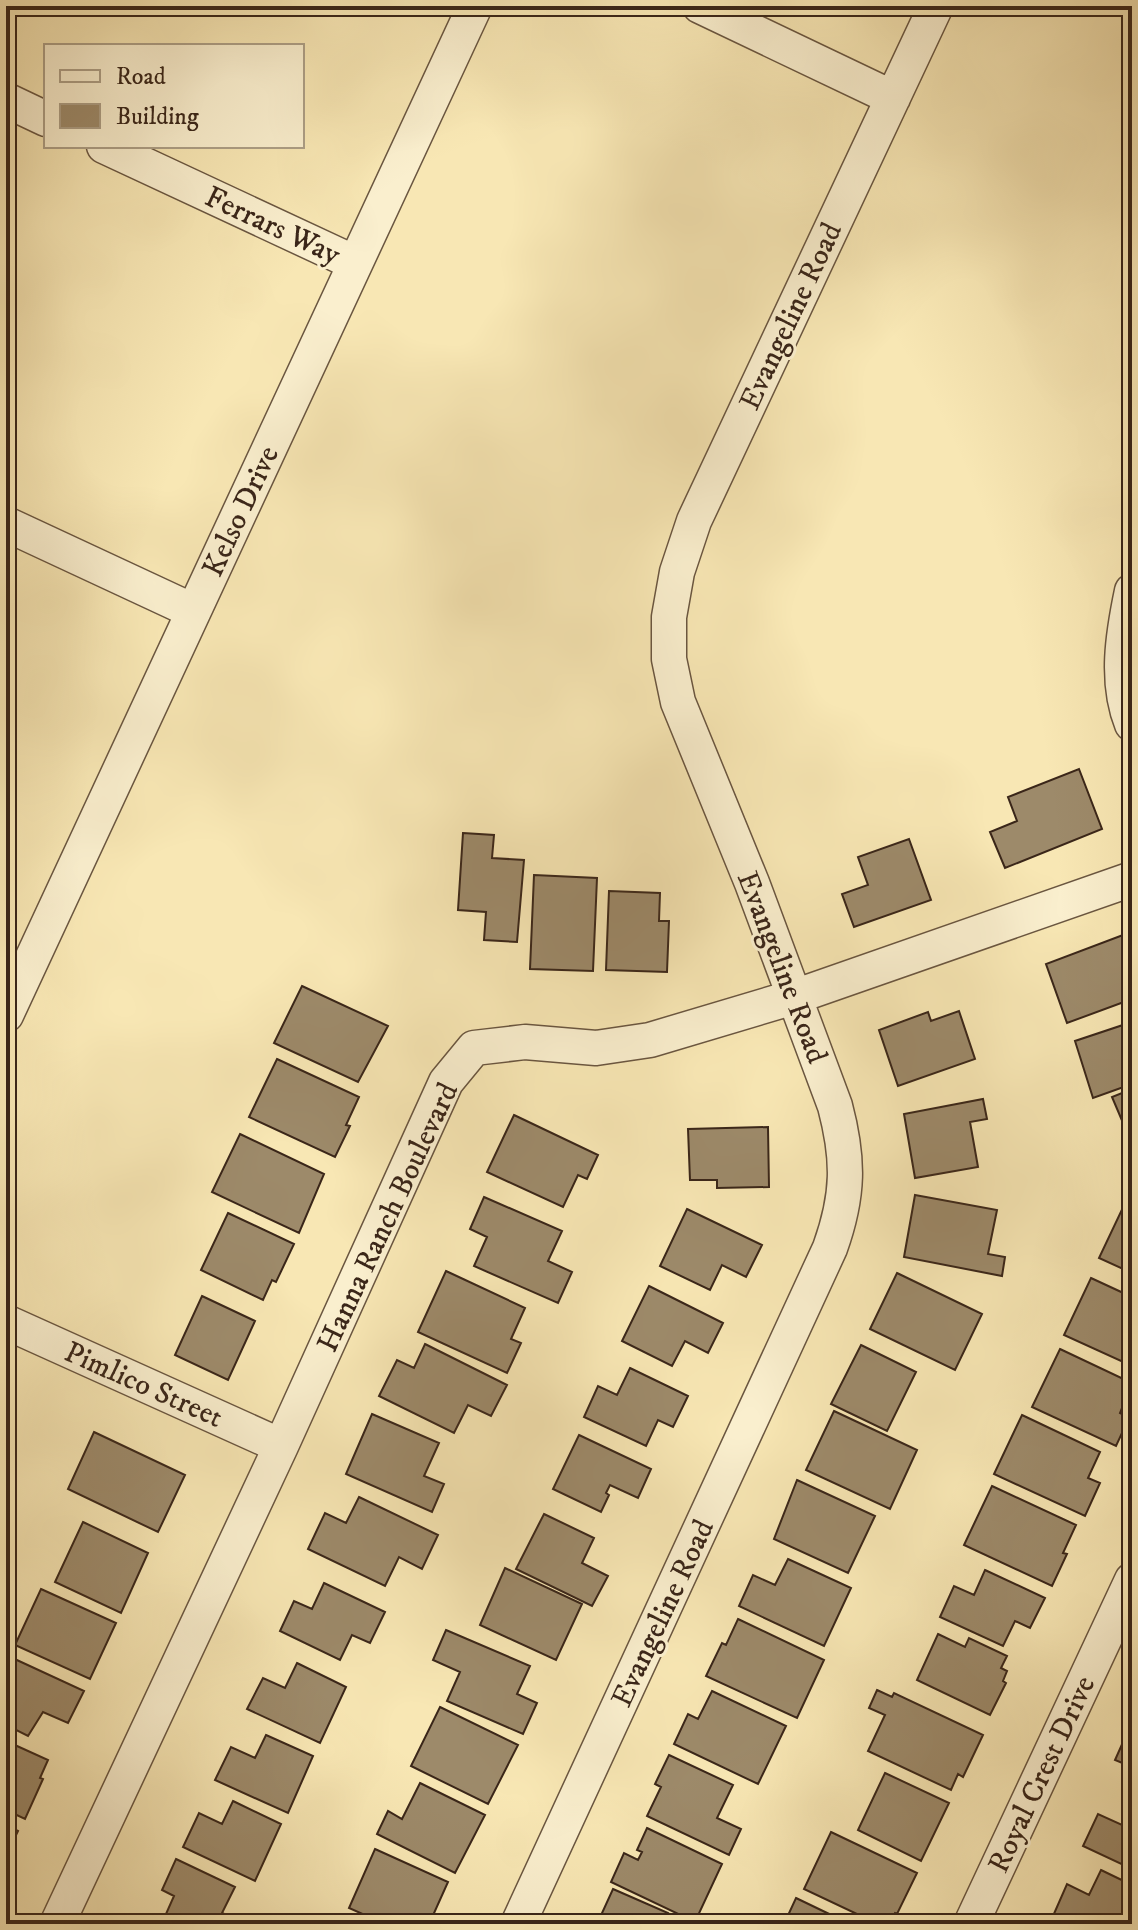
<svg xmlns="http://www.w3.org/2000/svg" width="1138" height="1930" font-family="'IM FELL DW Pica',serif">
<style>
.building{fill:#9d8a6a;stroke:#3a2619;stroke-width:2}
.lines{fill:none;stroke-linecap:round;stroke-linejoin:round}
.minor-casing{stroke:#6a5640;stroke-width:37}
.minor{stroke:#faefce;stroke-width:34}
.labels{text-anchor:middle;stroke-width:6;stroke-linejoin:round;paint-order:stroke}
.street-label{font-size:30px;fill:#3a2619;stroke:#faefce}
</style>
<rect width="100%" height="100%" fill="#f8e7b4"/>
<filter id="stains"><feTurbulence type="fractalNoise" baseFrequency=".0025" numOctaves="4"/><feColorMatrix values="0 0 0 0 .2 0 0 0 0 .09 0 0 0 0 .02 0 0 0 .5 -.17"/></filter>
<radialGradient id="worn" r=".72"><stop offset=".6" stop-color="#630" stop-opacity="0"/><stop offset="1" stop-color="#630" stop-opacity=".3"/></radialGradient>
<!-- building -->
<path class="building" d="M1079,769L1102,829L1005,868L990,832L1017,821L1008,797Z
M463,833L494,835L492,858L524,860L517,942L484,940L486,912L458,910Z
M909,839L931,900L854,927L842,894L868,885L858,857Z
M534,875L597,878L593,971L530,969Z
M609,891L660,893L659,921H669L667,972L606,970Z
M1131,932L1132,999L1067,1023L1046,964Z
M302,986L388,1026L358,1082L274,1043Z
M959,1011L975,1059L898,1086L879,1030L928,1012L931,1021Z
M1132,1022V1084L1093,1098L1075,1041Z
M277,1059L359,1097L346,1125L350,1126L335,1157L249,1117Z
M1132,1089V1144L1112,1097Z
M983,1099L987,1119L970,1122L978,1167L915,1178L904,1114Z
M514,1115L598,1155L587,1179L578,1175L563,1207L487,1172Z
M768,1127L769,1187L717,1188V1180H690L688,1129Z
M240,1134L324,1174L299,1233L212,1192Z
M915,1195L997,1210L988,1254L1005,1257L1002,1276L904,1257Z
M484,1197L562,1231L548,1261L572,1272L558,1303L474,1266L487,1237L470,1229Z
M1126,1201L1132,1204V1273L1099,1258Z
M687,1209L762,1245L746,1277L722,1265L710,1290L660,1266Z
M228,1213L294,1244L276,1282L272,1280L263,1300L201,1270Z
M446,1271L525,1308L511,1339L521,1343L507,1373L418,1332Z
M897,1273L982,1314L955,1370L870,1329Z
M1091,1278L1132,1297V1366L1064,1335Z
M649,1286L723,1323L708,1353L685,1341L672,1366L622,1341Z
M202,1296L255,1321L228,1380L175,1355Z
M425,1344L507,1385L491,1416L468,1405L454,1433L379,1396L397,1360L414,1368Z
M861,1345L916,1372L887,1431L831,1404Z
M1060,1349L1132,1383L1120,1413L1129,1418L1116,1446L1032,1407Z
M630,1368L688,1396L673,1427L658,1420L646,1446L584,1417L598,1386L617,1395Z
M834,1411L917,1450L890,1509L806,1470Z
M372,1414L439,1443L424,1476L444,1484L432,1512L346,1474Z
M1022,1415L1100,1452L1088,1478L1100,1483L1085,1516L994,1474Z
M94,1432L185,1475L158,1532L68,1489Z
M579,1435L651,1469L638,1498L610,1485L606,1493L609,1495L601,1512L553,1489Z
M797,1480L875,1516L848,1573L774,1539Z
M992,1486L1076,1525L1063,1553L1067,1554L1052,1586L964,1545Z
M359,1497L438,1535L422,1569L399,1557L385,1586L308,1549L325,1513L346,1523Z
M544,1514L594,1538L582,1563L608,1576L592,1606L516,1569Z
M83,1522L148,1553L121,1613L55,1582Z
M788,1559L851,1588L824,1646L739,1606L753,1575L775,1585Z
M505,1568L582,1604L556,1660L480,1625Z
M985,1570L1045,1598L1030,1628L1015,1621L1003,1646L940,1617L954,1586L974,1595Z
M324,1583L385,1612L370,1643L352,1635L340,1660L280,1631L294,1601L312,1609Z
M41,1589L116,1623L90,1679L15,1645Z
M738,1619L824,1660L797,1718L706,1676L722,1643L726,1645Z
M446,1630L530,1666L517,1694L537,1703L523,1734L447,1701L460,1672L433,1660Z
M938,1634L965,1647L969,1638L1007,1656L1001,1668L1007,1671L1003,1681L1006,1683L990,1715L917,1680Z
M6,1655L84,1691L68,1723L43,1712L28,1736L6,1725Z
M297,1663L346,1687L320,1743L247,1709L263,1678L285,1688Z
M877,1690L892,1697L894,1693L983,1735L963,1777L958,1774L951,1790L868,1751L885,1715L869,1708Z
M712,1691L786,1726L758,1784L674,1744L688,1714L698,1719Z
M440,1707L518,1745L488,1804L411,1766Z
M1132,1722V1767L1115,1760Z
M266,1735L313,1756L288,1813L215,1780L231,1747L255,1758Z
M6,1741L48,1760L40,1778L43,1779L25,1819L6,1810Z
M669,1755L733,1785L717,1818L741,1829L729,1855L647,1816L661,1787L655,1784Z
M885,1773L949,1803L921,1861L858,1830Z
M420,1783L485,1815L455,1873L377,1834L388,1811L402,1819Z
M233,1801L281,1824L255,1881L183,1847L199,1813L222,1824Z
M1132,1803V1869L1083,1846L1098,1814L1122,1825Z
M6,1825L18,1831L6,1856Z
M647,1828L722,1864L695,1922L611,1882L624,1853L638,1860L642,1852L637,1850Z
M831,1832L917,1873L897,1914L895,1913L889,1924H878L804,1889Z
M375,1849L448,1882L430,1922L434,1924H385L349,1908Z
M176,1859L235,1887L222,1913L240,1921L239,1924L162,1923L174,1896L162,1890Z
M1101,1870L1132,1885V1924H1071L1053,1916L1067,1884L1089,1895Z
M613,1889L668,1913L663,1924H597Z
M796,1898L850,1924H784Z"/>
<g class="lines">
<!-- minor casing -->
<g class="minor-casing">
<path id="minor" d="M700,6L893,98
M6,100L46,119
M104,146L355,263
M6,524L193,611
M1132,591C1123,634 1115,682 1132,724
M6,1015L475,6
M6,1322L281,1446
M57,1924L281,1446L446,1082L474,1048L525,1042L596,1048L650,1040L794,997L1132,879
M518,1924L830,1248C849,1195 849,1159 835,1106L752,883L678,702L669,659V617L677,572L694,521L936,6
M971,1924L1132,1580"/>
</g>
<!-- minor -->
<use href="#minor" class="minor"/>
</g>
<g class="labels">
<!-- street labels -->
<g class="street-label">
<text transform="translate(273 225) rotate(25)" y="10">Ferrars Way</text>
<text transform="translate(790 316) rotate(-65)" y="10">Evangeline Road</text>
<text transform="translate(240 511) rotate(-65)" y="10">Kelso Drive</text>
<text transform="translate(783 967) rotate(69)" y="10">Evangeline Road</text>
<text transform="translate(387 1217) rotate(-65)" y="10">Hanna Ranch Boulevard</text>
<text transform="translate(144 1384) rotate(24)" y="10">Pimlico Street</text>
<text transform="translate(662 1613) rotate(-65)" y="10">Evangeline Road</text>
<text transform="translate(1041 1774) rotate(-65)" y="10">Royal Crest Drive</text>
</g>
</g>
<!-- margin -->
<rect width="1138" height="1930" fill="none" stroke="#f8e7b4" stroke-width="32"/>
<rect x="8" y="8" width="1122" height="1914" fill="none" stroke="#3a2619" stroke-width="4"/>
<rect x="16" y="16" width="1106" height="1898" fill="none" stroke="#3a2619" stroke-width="2"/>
<!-- legend -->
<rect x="44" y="44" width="260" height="104" fill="#faefce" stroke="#ad9f86" stroke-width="2"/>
<rect x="60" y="70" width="40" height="12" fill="#faefce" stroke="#ad9f86" stroke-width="2"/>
<text x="116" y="84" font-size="24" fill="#3a2619">Road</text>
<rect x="60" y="104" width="40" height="24" fill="#9d8a6a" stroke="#ad9f86" stroke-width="2"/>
<text x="116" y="124" font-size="24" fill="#3a2619">Building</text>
<rect width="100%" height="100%" filter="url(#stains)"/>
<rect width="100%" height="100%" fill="url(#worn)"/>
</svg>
